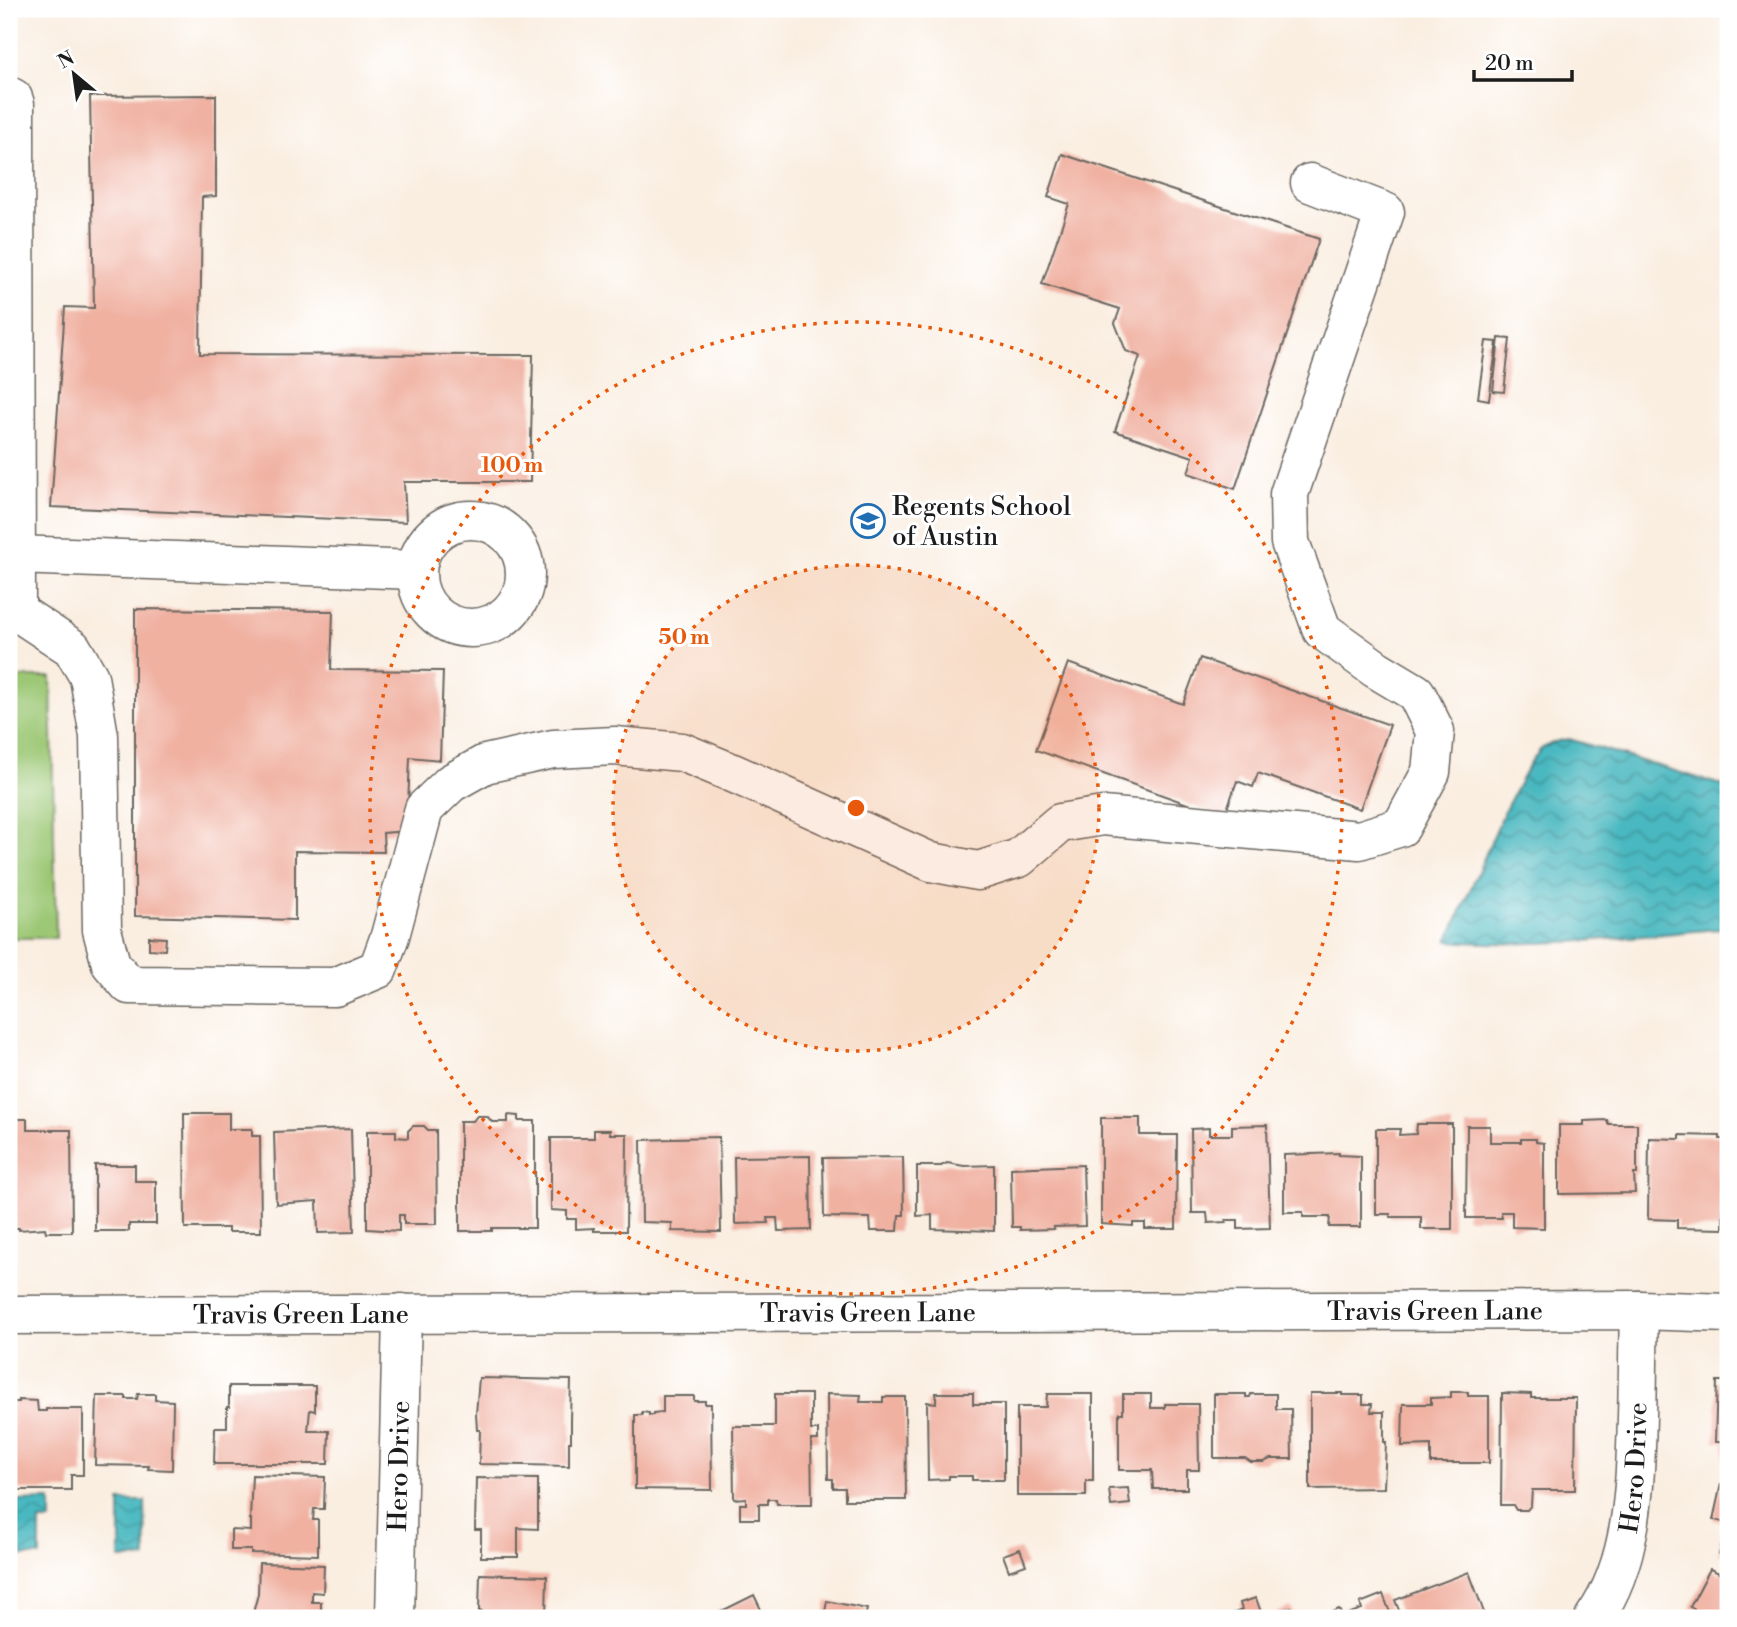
<svg xmlns="http://www.w3.org/2000/svg" width="1737" height="1627" font-family="'Libre Bodoni',serif">
<style>
.pitch{fill:#9cc874;stroke:#5c7248;stroke-width:2}
.water{fill:url(#water-waves);stroke:#326a6e;stroke-width:2}
.building{fill:#f0b1a1}
.lines{fill:none;stroke-linecap:round;stroke-linejoin:round}
.minor-casing{stroke:#6a6661;stroke-width:41}
.minor{stroke:#fff;stroke-width:38}
.ring{fill:none;stroke:#e8590c;stroke-width:3.5;stroke-dasharray:3.5 7}
.labels{text-anchor:middle;stroke-width:6;stroke-linejoin:round;paint-order:stroke}
.poi-label{font-size:26px;fill:#1c1c1c;stroke:#fff;text-anchor:start}
.street-label{font-size:26px;fill:#1c1c1c;stroke:#fff}
.centre{fill:#e8590c;stroke:#fff;stroke-width:3.5}
.ring-label{font-size:21px;text-anchor:middle;font-weight:bold;fill:#e8590c;stroke:#fff;stroke-width:6;stroke-linejoin:round;paint-order:stroke}
</style>
<defs>
<pattern id="water-waves" width="16" height="10" patternUnits="userSpaceOnUse" patternTransform="scale(1.75)"><rect width="16" height="10" fill="#49b8c0"/><path d="M0 5q4-4 8 0t8 0" fill="none" stroke="#3c959b"/></pattern>
</defs>
<rect width="100%" height="100%" fill="#fff"/>
<filter id="ink" filterUnits="userSpaceOnUse"><feTurbulence type="fractalNoise" baseFrequency=".0143" numOctaves="2"/><feDisplacementMap in="SourceGraphic" scale="14" xChannelSelector="R" yChannelSelector="G"/><feConvolveMatrix kernelMatrix="1 2 1 2 8 2 1 2 1" color-interpolation-filters="sRGB"/></filter>
<filter id="wash" filterUnits="userSpaceOnUse"><feTurbulence type="fractalNoise" baseFrequency=".00686" numOctaves="4" result="noise"/><feDisplacementMap in="SourceGraphic" scale="28" xChannelSelector="R" yChannelSelector="G"/><feGaussianBlur stdDeviation="1.57" result="paint"/><feColorMatrix in="noise" values="0 0 0 0 0 0 0 0 0 0 0 0 0 0 0 0 0 1.4 0 .05"/><feComposite in="paint" operator="in"/></filter>
<g filter="url(#wash)">
<rect width="100%" height="100%" fill="#faeee1"/>
<!-- pitch -->
<path class="pitch" d="M9,677H51L56,938H9Z"/>
<!-- water -->
<path class="water" d="M1569,739L1728,787V928C1635,936 1541,949 1448,941L1504,812L1530,763L1541,749L1554,742Z
M51,1500V1521H40V1556H18L17,1501Z
M120,1501H145L146,1558L120,1559Z"/>
<g id="blocks">
<!-- building -->
<path class="building" d="M216,95V196L202,197L200,354L533,355L530,482H404L406,522L51,507L65,307L94,308L90,96Z
M1062,154L1319,239L1235,489L1188,473L1193,457L1115,431L1140,356L1126,351L1115,323L1120,309L1042,284L1069,204L1048,197Z
M1499,338L1510,339L1504,392L1493,391Z
M1486,341L1497,342L1489,400L1478,398Z
M135,609L333,611L331,670L443,671L440,760L410,757L407,831L383,833L384,852L295,851V920L135,916Z
M1200,658L1390,725L1360,809L1258,773L1253,787L1237,781L1224,817L1036,750L1068,663L1183,704Z
M149,937L166,938L165,950L149,949Z
M184,1113H229V1129H252V1136H260L261,1232H228V1228H185Z
M508,1115L519,1116V1121H535V1228H492V1231H460V1121H473L477,1116H487L492,1122H508Z
M1101,1118H1140V1135H1177L1176,1229H1145V1223H1133V1226L1101,1224Z
M9,1119H27V1130H71L72,1232H46L45,1228L19,1230V1228H9Z
M1607,1120L1608,1124H1637V1174H1634L1635,1193L1559,1194V1125H1584V1121Z
M1417,1124H1452V1229H1421V1217H1390V1214H1376V1129H1400L1399,1135L1416,1134Z
M1267,1125L1270,1228L1238,1229V1220H1226V1222L1208,1223L1207,1213H1192L1191,1129L1209,1128V1135H1232V1126Z
M413,1126H424L428,1130H436L437,1224H404V1215H399V1231L367,1229V1131H396V1137L408,1138V1131Z
M1467,1126H1490V1142H1521V1139H1536V1142L1544,1143V1228L1512,1227V1212H1501L1502,1218H1466Z
M351,1129L354,1232L318,1233L317,1201L276,1204L274,1132Z
M594,1130H610V1134H627L626,1231H594V1228L576,1229V1219H567V1211L551,1210V1138H594Z
M1680,1135L1720,1136V1139H1724L1723,1229L1677,1228V1220L1648,1219L1649,1138L1680,1139Z
M719,1137L721,1232L672,1231V1223L642,1222L641,1140L672,1139V1138Z
M1339,1153V1155L1361,1156V1227H1329L1330,1217H1303V1212H1284V1155Z
M810,1156L811,1230L778,1231L777,1218H767L768,1223L735,1224L734,1157Z
M903,1157L904,1215H899L898,1231H871L870,1218L824,1217L823,1158Z
M947,1163L964,1166L994,1165V1231L932,1229V1215L917,1216V1166H941Z
M95,1165H135V1181H156V1224H129V1231H95Z
M1083,1165L1085,1226L1053,1227L1054,1229L1020,1230V1227H1012L1011,1168Z
M479,1378L571,1380L570,1421H571V1442H569V1466L479,1464L480,1430H477L476,1414Z
M1717,1381H1728V1462L1724,1461V1442H1715Z
M229,1386H315V1411L310,1410L308,1431H329L328,1464H214L215,1427H227V1407H229Z
M1451,1392H1468V1396H1489V1463H1431V1445L1402,1446L1403,1404H1431V1398L1451,1397Z
M936,1393H973V1404H1004V1480H972V1476H949V1479L928,1480L927,1402L936,1403Z
M1310,1393H1342V1395H1363V1404H1372L1371,1412H1384V1442H1386L1384,1488L1310,1489Z
M1502,1393L1531,1394V1398H1576L1575,1490H1532L1531,1505L1527,1510H1516L1513,1505H1501Z
M138,1394H155V1400L173,1401L172,1470L148,1469L149,1466L95,1465L97,1396H126V1399H137Z
M775,1394H811V1430H818V1440H811L812,1504H777L776,1499H768V1504H759V1519H740V1504H746V1498L734,1499L733,1426H775Z
M827,1394L861,1395L860,1402H883V1397H905L906,1500H845V1488H833V1479H828Z
M1047,1394H1093V1481H1086V1496H1017V1407H1046Z
M1123,1394H1151V1408H1165V1404H1198L1199,1470H1187V1489H1153L1152,1470H1119V1413H1123Z
M1214,1394H1246V1397H1250L1251,1394H1276V1409H1291L1292,1459H1270L1264,1462H1251L1245,1458H1214Z
M663,1396H694V1401H705V1404H711L712,1490L635,1489V1415H642V1412L649,1413V1415H653V1413L663,1412Z
M19,1400L37,1401L38,1411H46V1409H83V1475H71V1490H9V1402H19Z
M252,1475L325,1477L324,1509H314L313,1520H318V1555L251,1553V1550H231V1530L251,1531V1519H250Z
M476,1478L538,1479V1529L518,1528V1557H481V1530H475Z
M1721,1484L1728,1486V1556L1719,1554L1726,1526L1724,1525L1725,1522L1713,1520Z
M1128,1488L1130,1504L1111,1506L1109,1489Z
M1020,1549L1026,1565L1009,1571L1003,1555Z
M259,1563L324,1565L323,1593L312,1592V1602H321V1618H255L254,1609L258,1594Z
M1710,1569L1721,1574L1723,1569L1728,1572V1618H1698L1700,1613L1690,1607Z
M1469,1572L1486,1618H1402L1395,1600Z
M480,1574L547,1576L546,1618H482V1611H479Z
M1383,1594L1392,1618H1316L1339,1609L1342,1616L1362,1609L1360,1603Z
M754,1595L765,1618H706L728,1608Z
M1256,1598L1263,1618L1291,1607L1295,1618H1222L1242,1610L1240,1603Z
M827,1601L867,1609L865,1618H824Z"/>
</g>
</g>
<g filter="url(#ink)">
<use href="#blocks" fill-opacity="0" stroke="#6a6661" stroke-width="2"/>
<g class="lines">
<!-- minor casing -->
<g class="minor-casing">
<g id="minor">
<path d="M9,96L13,98L15,104L16,611H9"/>
<circle cx="471" cy="574" r="54"/>
<path d="M16,555L416,570"/>
<path d="M16,611L72,648L89,677L99,736L102,930L111,964L129,985L335,987L378,969L390,936L424,809L451,783L485,764L553,749L615,746L682,752L735,774L931,862L978,871L1019,858L1060,823L1103,816L1359,840L1401,827L1431,772L1435,731L1416,693L1376,669L1322,630L1290,542L1289,494L1385,212L1310,183"/>
<path id="s1" d="M9,1315L1639,1310L1728,1313"/>
<path id="s2" d="M395,1618L402,1313"/>
<path id="s3" d="M1594,1618C1634,1562 1635,1484 1637,1417C1638,1382 1638,1346 1639,1310"/>
</g>
</g>
<!-- minor -->
<use href="#minor" class="minor"/>
</g>
</g>
<!-- distance rings -->
<circle cx="856" cy="808" r="243" fill="#e8590c" fill-opacity=".12"/>
<g class="ring">
<circle cx="856" cy="808" r="243"/>
<circle cx="856" cy="808" r="486"/>
</g>
<!-- icons -->
<defs>
<g id="school-ring" transform="scale(1.75)"><circle r="9.5" fill="#fff" stroke="#1f6fb2" stroke-width="1.5"/><path d="M0-5L7-2L0 1L-7-2ZM-4 1L0 2.5L4 1V4Q0 6-4 4Z" fill="#1f6fb2"/></g>
</defs>
<g fill-rule="evenodd">
<use href="#school-ring" x="868" y="521"/>
</g>
<g class="labels">
<!-- poi labels -->
<g class="poi-label">
<text x="892" y="515">Regents School<tspan x="892" dy="30">of Austin</tspan></text>
</g>
<!-- street labels -->
<g class="street-label">
<text dy="9" stroke="none"><textPath href="#s1" startOffset="1426">Travis Green Lane</textPath></text>
<text dy="9" stroke="none"><textPath href="#s1" startOffset="859">Travis Green Lane</textPath></text>
<text dy="9" stroke="none"><textPath href="#s1" startOffset="292">Travis Green Lane</textPath></text>
<text dy="9" stroke="none"><textPath href="#s2" startOffset="152">Hero Drive</textPath></text>
<text dy="9" stroke="none"><textPath href="#s3" startOffset="158">Hero Drive</textPath></text>
</g>
</g>
<circle cx="856" cy="808" r="10" class="centre"/>
<g class="ring-label">
<text x="512" y="472">100 m</text>
<text x="684" y="644">50 m</text>
</g>
<!-- margin -->
<rect width="1737" height="1627" fill="none" stroke="#fff" stroke-width="35"/>
<!-- north arrow -->
<g transform="translate(74 74) rotate(331)" stroke="#ffffff" stroke-width="5" paint-order="stroke">
<path d="M0-5L12 26L0 18L-12 26Z" fill="#1c1c1c"/>
<text y="-10" font-size="19" font-weight="bold" text-anchor="middle" fill="#1c1c1c">N</text>
</g>
<!-- scale -->
<path d="M1474 70v10h98v-10" fill="none" stroke="#1c1c1c" stroke-width="3.5"/>
<text x="1485" y="70" font-size="21" fill="#1c1c1c" stroke="#ffffff" stroke-width="5" paint-order="stroke">20 m</text>
</svg>
